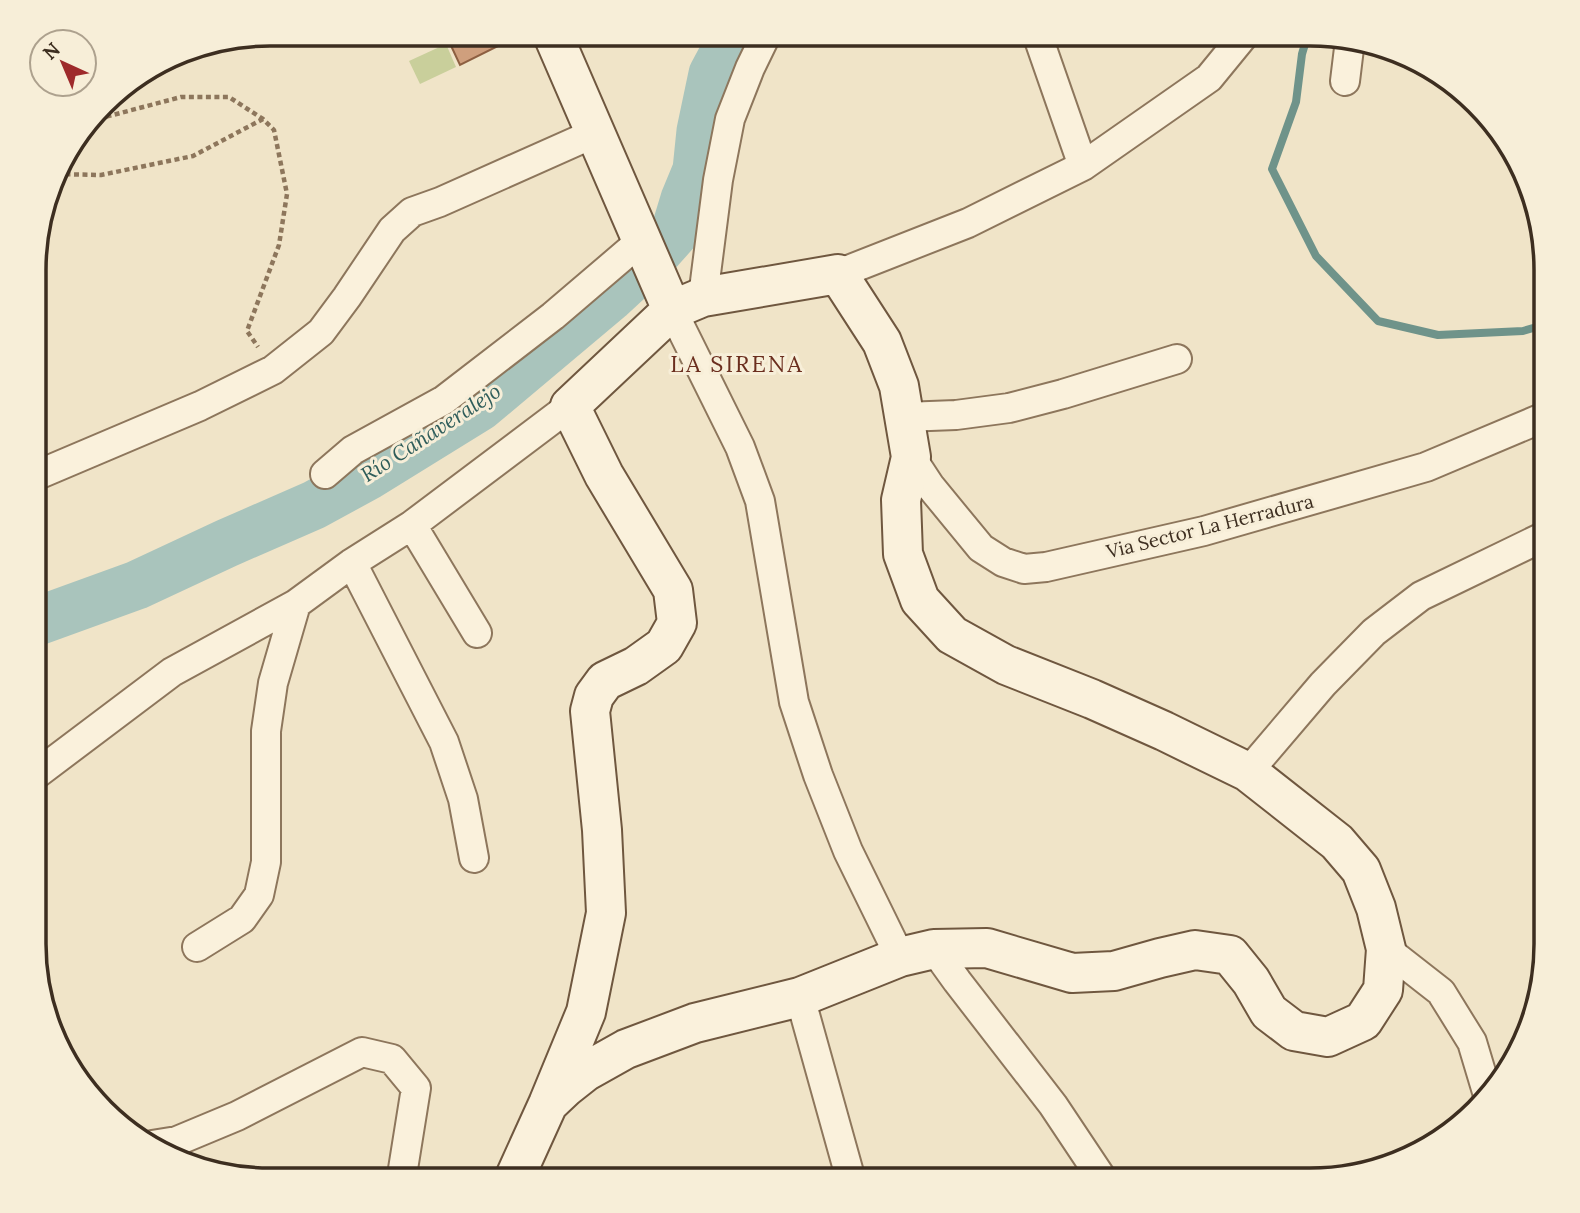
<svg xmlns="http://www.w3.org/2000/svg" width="1580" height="1213" font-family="Lora,serif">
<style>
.green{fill:#c9cf9b}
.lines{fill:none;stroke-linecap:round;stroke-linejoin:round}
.stream{stroke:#6f938a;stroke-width:8}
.river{stroke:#a9c4bc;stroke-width:49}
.building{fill:#cf9f7d;stroke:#8d5f41;stroke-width:2}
.street-casing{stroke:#8d765c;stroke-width:32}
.secondary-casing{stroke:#6f573f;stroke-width:42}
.path{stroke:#8d765c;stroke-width:4.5;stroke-dasharray:5 3.5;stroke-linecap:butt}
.street{stroke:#faf1dc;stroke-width:28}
.secondary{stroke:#faf1dc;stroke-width:38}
.labels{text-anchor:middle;stroke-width:6;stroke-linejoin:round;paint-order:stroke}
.street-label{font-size:19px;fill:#3d2e20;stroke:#f7eed8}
.water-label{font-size:21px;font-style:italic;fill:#2f5d5a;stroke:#f7eed8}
.quarter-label{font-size:23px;letter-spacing:2px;fill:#6b2e1e;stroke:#f7eed8}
.rim{fill:none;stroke:#3d2e20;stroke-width:3.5}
</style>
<rect width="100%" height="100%" fill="#f0e4c8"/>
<!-- green -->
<path class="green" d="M446,44L456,67L420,84L409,61Z"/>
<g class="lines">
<!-- stream -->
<path class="stream" d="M1308,34L1302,54L1296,102L1272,169L1316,256L1378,321L1438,335L1523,331L1547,324"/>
<!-- river -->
<path class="river" d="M35,622L137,585L227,543L314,505L369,475L479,407L610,297L650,260L675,232L685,199L697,170L701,131L713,74L735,33"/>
</g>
<!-- building -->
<path class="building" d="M449,33H502L506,42L460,65L446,35Z"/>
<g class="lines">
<!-- street casing -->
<g class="street-casing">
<path id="street" d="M1037,34L1083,166
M1345,81L1350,40
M838,274L968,223L1083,166L1209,78L1245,34
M703,297L718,180L730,119L750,68L767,33
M672,310L740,447L760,501L794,702L818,775L848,851L900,957
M904,417L956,415L1009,408L1063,394L1177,359
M911,457L930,486L981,548L1003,562L1024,569L1046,567L1204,531L1426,467L1547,416
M325,474L353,450L444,400L553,316L642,240
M35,476L200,406L273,370L321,332L347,297L392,230L412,212L440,202L595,133
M412,525L477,633
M352,563L444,742L463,799L474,858
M1248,772L1323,684L1374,632L1421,596L1547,535
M34,776L172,672L296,604L352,563L412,525L570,406
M197,947L242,919L259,895L266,862V731L273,683L296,604
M934,949L957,981L1053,1105L1103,1180
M1386,949L1441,992L1472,1042L1487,1092L1488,1099
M800,997L851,1180
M152,1145L177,1141L237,1116L362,1052L392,1059L416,1088L403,1169"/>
</g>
<!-- secondary casing -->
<g class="secondary-casing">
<path id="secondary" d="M552,33L672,310
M514,1179L548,1104L586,1012L606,913L602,830L590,711L594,696L605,681L636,666L664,646L677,623L673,590L604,475L570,406L672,310L703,297L838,274L882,342L899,386L911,457L901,500L903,554L920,600L952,635L1006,665L1092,699L1164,731L1248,772L1337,842L1361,870L1376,908L1386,949L1383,990L1363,1021L1328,1037L1294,1031L1269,1012L1251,981L1230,955L1195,950L1160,958L1114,971L1072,973L987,948L934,949L900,957L800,997L695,1023L626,1049L585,1072L566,1087L548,1104"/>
</g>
<!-- path -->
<path class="path" d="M284,36L291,33
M90,121L181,97H229L263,119L274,130L287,194L279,245L247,331L258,347
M57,174L101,175L193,156L263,119"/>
<!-- street -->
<use href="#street" class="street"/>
<!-- secondary -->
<use href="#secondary" class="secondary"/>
</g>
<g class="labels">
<!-- street labels -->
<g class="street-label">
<text transform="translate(1210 526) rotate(-14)" y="7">Via Sector La Herradura</text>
</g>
<!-- water labels -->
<g class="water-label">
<text transform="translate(431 433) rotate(-33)" y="7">Río Cañaveralejo</text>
</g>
<!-- quarter labels -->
<g class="quarter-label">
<text x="737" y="372">LA SIRENA</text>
</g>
</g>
<!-- crop -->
<path d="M0 0H1580V1213H0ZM270 46H1310A224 224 0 0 1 1534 270V944A224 224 0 0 1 1310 1168H270A224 224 0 0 1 46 944V270A224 224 0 0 1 270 46Z" fill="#f7eed8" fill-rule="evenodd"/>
<path class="rim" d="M270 46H1310A224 224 0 0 1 1534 270V944A224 224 0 0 1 1310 1168H270A224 224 0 0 1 46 944V270A224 224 0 0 1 270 46Z"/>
<!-- north arrow -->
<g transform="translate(63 63) rotate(316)"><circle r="33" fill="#f7eed8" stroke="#ada18e" stroke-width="2"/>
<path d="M0-5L12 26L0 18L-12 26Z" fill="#9e2a2b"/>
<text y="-10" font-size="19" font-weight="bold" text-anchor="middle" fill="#3d2e20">N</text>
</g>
</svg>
